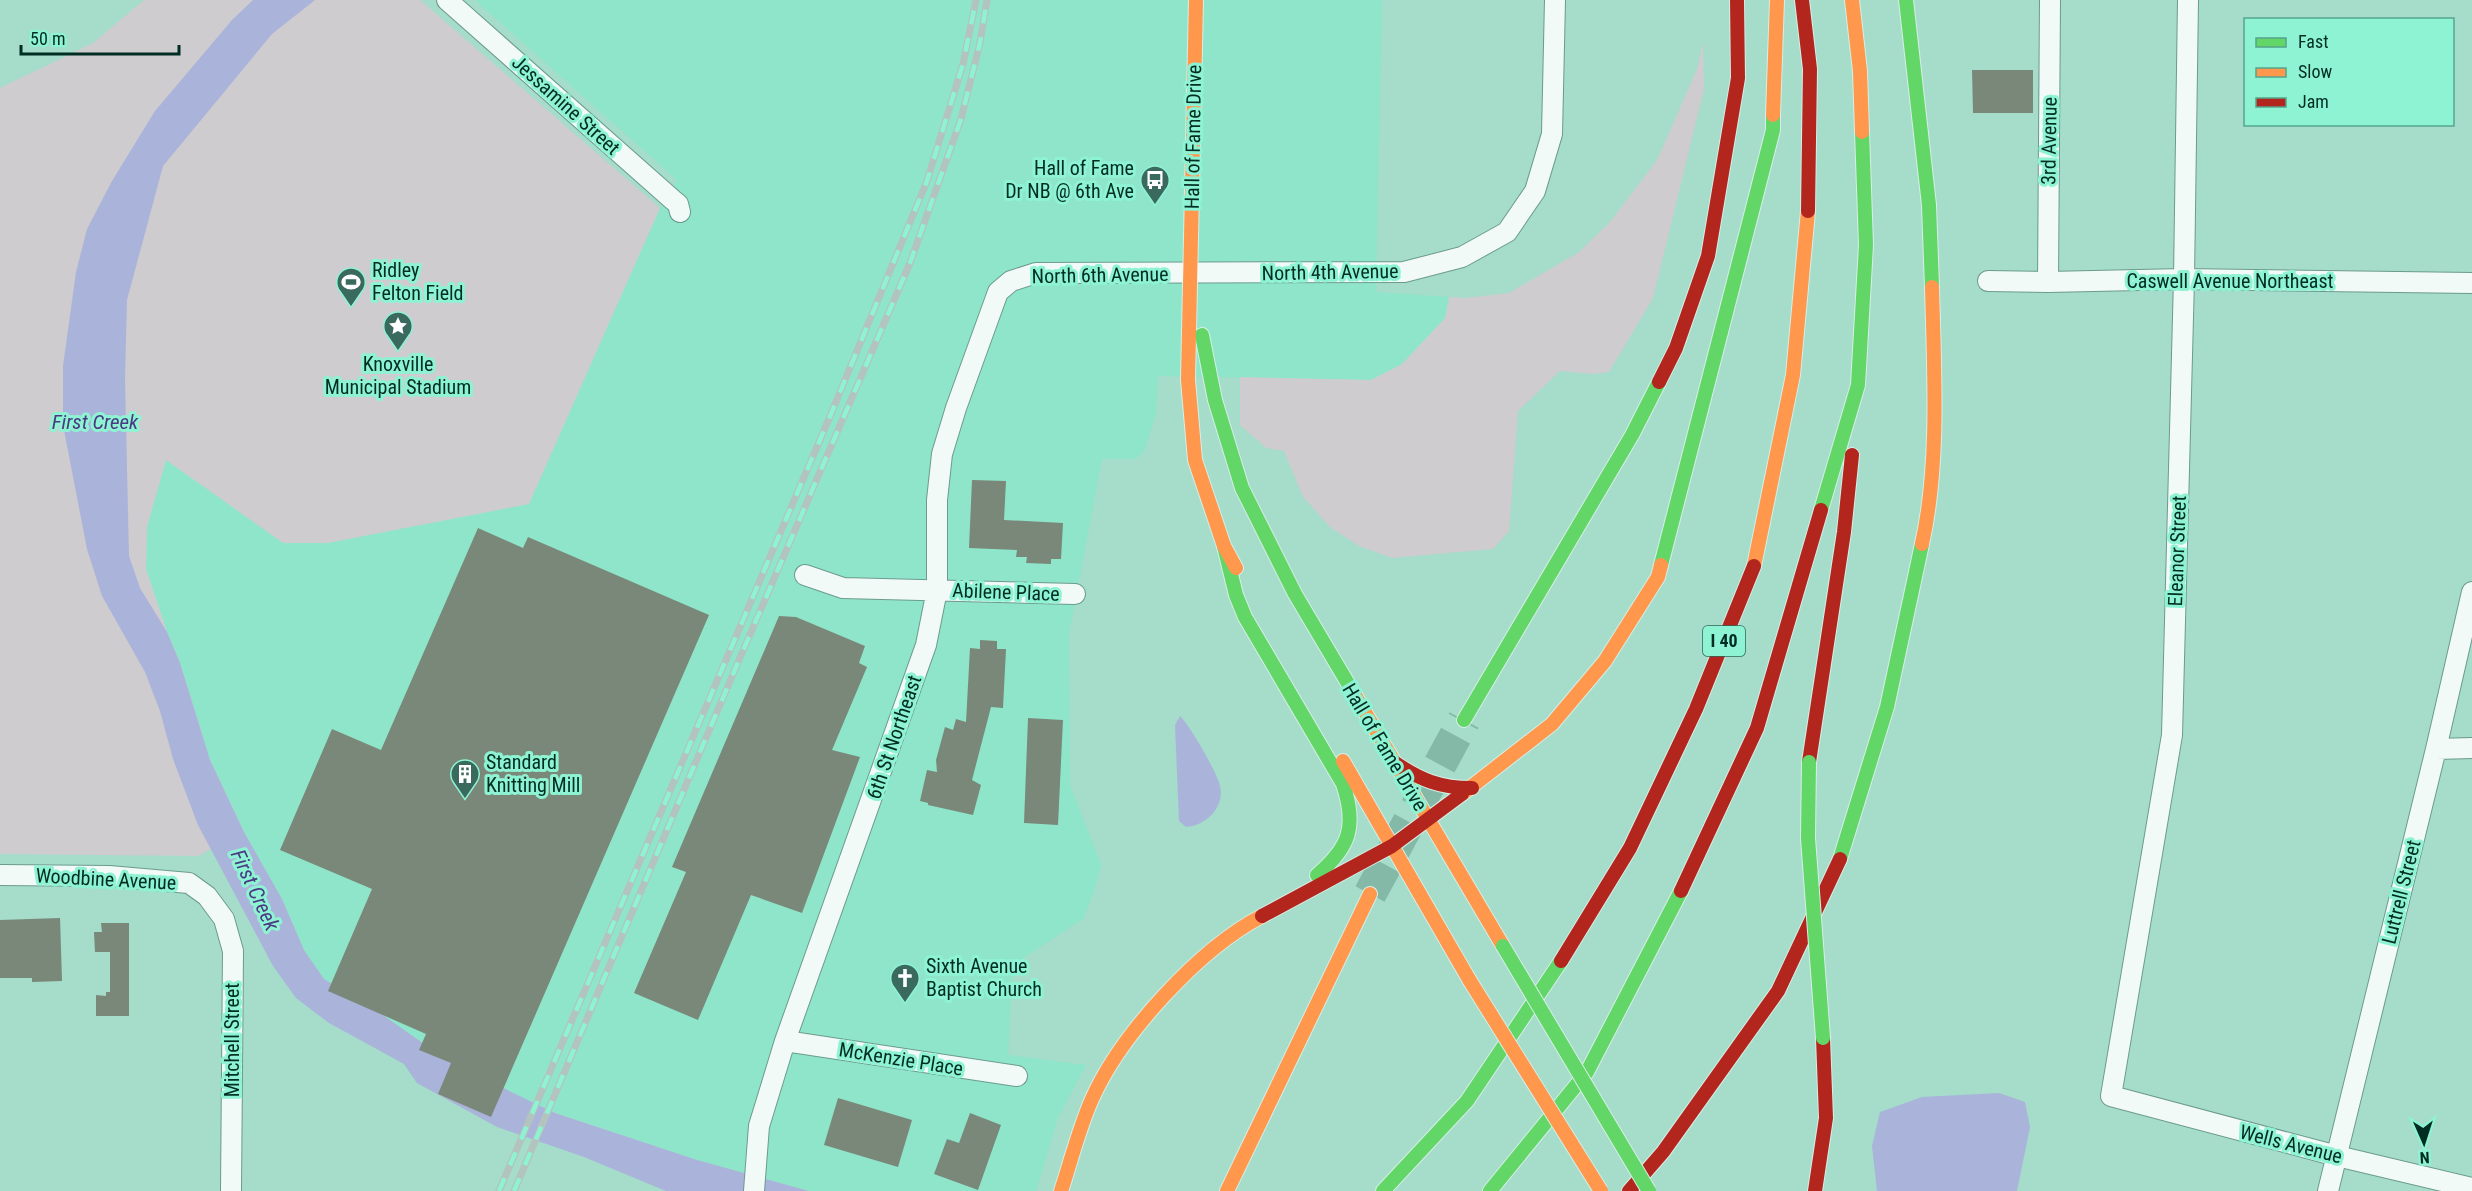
<svg xmlns="http://www.w3.org/2000/svg" width="2472" height="1191" font-family="'Roboto Condensed',sans-serif">
<style>
.built{fill:#8fe5ca}
.green{fill:#cecccf}
.water{fill:#aab3da}
.building{fill:#7a8879}
.lines{fill:none;stroke-linecap:round;stroke-linejoin:round}
.highway-tunnel{stroke:#84b9a8;stroke-width:33;stroke-dasharray:33 16;stroke-linecap:butt}
.street-casing{stroke:#6c9b8e;stroke-width:22}
.fast-casing{stroke:#d6efe7;stroke-width:16}
.slow-casing{stroke:#d6efe7;stroke-width:16}
.jam-casing{stroke:#d6efe7;stroke-width:16}
.street{stroke:#f2faf7;stroke-width:20}
.fast{stroke:#63d668;stroke-width:14}
.slow{stroke:#ff974d;stroke-width:14}
.jam{stroke:#b3261e;stroke-width:14}
.rail-casing{stroke:#b3c3be;stroke-width:7}
.rail{stroke:#8ef3d2;stroke-width:4.5;stroke-dasharray:14;stroke-linecap:butt}
.fast-bridge-casing{stroke:#d6efe7;stroke-width:16;stroke-linecap:butt}
.slow-bridge-casing{stroke:#d6efe7;stroke-width:16;stroke-linecap:butt}
.fast-bridge{stroke:#63d668;stroke-width:14}
.slow-bridge{stroke:#ff974d;stroke-width:14}
.labels{text-anchor:middle;stroke-width:6;stroke-linejoin:round;paint-order:stroke}
.shield{fill:#8ef3d2;stroke:#2b6857;stroke-width:1.5}
.shield-label{font-size:18px;font-weight:bold;fill:#002d22}
.street-label{font-size:20px;fill:#002d22;stroke:#8ef3d2}
.poi-label{font-size:20px;fill:#002d22;stroke:#8ef3d2;text-anchor:start}
.water-label{font-size:21px;font-style:italic;fill:#4b3984;stroke:#8ef3d2}
</style>
<rect width="100%" height="100%" fill="#a5dcca"/>
<!-- built -->
<path class="built" d="M475,0H1382L1376,292L1449,297L1446,318L1402,364L1371,380L1158,376L1156,414L1144,452L1135,459H1102L1069,634L1070,785L1101,864L1095,888L1084,918L1013,965L1008,1055L1086,1065L1058,1118L1036,1191H809L697,1160L556,1113L511,1093L417,1039L324,979L304,950L282,899L244,832L210,760L180,663L167,632L146,569L147,527L166,459L284,543L660,208L677,180Z"/>
<!-- green -->
<path class="green" d="M144,0H420L660,208L529,504L328,543H283L166,460L147,527L146,569L167,632L180,663L210,760L244,832L198,856L0,854V88L93,43Z
M1703,42L1704,89L1653,298L1609,372L1594,374L1560,371L1518,411L1509,531L1493,549L1392,558L1359,546L1330,527L1303,497L1284,451L1266,448L1240,425V377L1371,380L1402,364L1445,318L1449,297L1465,298L1509,293L1579,252L1610,222L1657,160L1697,69Z"/>
<!-- water -->
<path class="water" d="M253,0H315L272,34L163,166L127,300L125,378L129,556L140,588L167,632L180,663L210,760L244,832L282,899L304,950L324,979L383,1015L451,1063L555,1113L697,1160L809,1191H666L584,1157L497,1127L417,1083L404,1064L329,1023L296,998L273,966L198,825L173,759L160,711L145,672L102,596L87,549L63,425V366L76,272L87,229L112,181L155,111L232,20Z
M1180,716C1190,726 1217,772 1220,786C1225,807 1206,826 1186,827L1179,821L1175,725Z
M1999,1093L2025,1102L2030,1127L2017,1191H1877L1872,1146L1880,1112L1922,1097Z"/>
<!-- building -->
<path class="building" d="M1972,70H2033V113H1973Z
M972,480L1006,481L1004,520L1063,523L1061,559H1051V564L1026,563L1027,557H1016L1017,550L969,548Z
M478,528L523,548L528,537L709,615L491,1117L438,1094L451,1063L419,1050L426,1034L328,991L372,889L280,850L332,729L381,750Z
M779,616L796,617L865,646L859,663L867,667L832,750L860,757L802,913L751,895L698,1020L634,993L686,872L672,867Z
M980,640L997,641V649H1006L1003,708L991,707L972,780L981,785L973,815L928,805V803L920,801L927,770L937,772L936,760L945,727L953,730L956,719L966,722L970,648L980,649Z
M1028,718L1063,720L1058,825L1024,823Z
M60,918L62,981L32,982V978H0V920Z
M101,923H129V1016H96V995L106,996V992H110V952H95L94,932H102Z
M838,1098L912,1120L898,1167L824,1145Z
M970,1113L1001,1125L978,1190L934,1174L947,1139L959,1143Z"/>
<g class="lines">
<!-- highway-tunnel -->
<path class="highway-tunnel" d="M1370,894L1464,720"/>
<!-- street casing -->
<g class="street-casing">
<path id="street" d="M447,0L673,200L678,204L680,212
M2188,0L2184,279L2172,735L2111,1096L2337,1156L2472,1188
M1988,281L2048,282L2184,279L2472,283
M2048,282L2050,0
M805,575L843,588L1075,594
M2436,749L2472,748
M0,875L109,876L189,883L207,896L224,919L233,951L231,1191
M785,1041L1017,1076
M754,1191L759,1126L785,1041L926,645L937,590V500L942,454L956,408L998,292L1011,281L1036,273L1404,272L1462,257L1507,232L1535,191L1552,134L1555,0
M2328,1191L2436,749L2472,592"/>
</g>
<!-- fast casing -->
<g class="fast-casing">
<path id="fast" d="M1906,0L1929,205L1932,287
M1202,335L1215,400L1242,488L1295,594L1356,697
M1821,510L1858,385L1866,245L1862,132
M1224,546L1236,595L1245,617L1343,784C1357,826 1350,847 1317,875
M1661,565L1773,130V115
M1464,720L1632,435L1659,382
M1840,859L1887,707L1922,544
M1383,1191L1467,1101L1561,961
M1490,1191L1587,1072L1681,891"/>
</g>
<!-- slow casing -->
<g class="slow-casing">
<path id="slow" d="M1196,0L1188,380L1195,460L1224,546L1236,568
M1852,0L1860,71L1862,132
M1773,115L1777,0
M1922,544C1940,463 1934,369 1932,287
M1754,566L1793,375L1808,211
M1356,697L1503,946
M1343,761L1470,981
M1462,794L1552,724L1605,661L1658,577L1661,565
M1061,1191C1071,1161 1079,1128 1092,1099C1121,1034 1199,949 1262,916
M1227,1191L1370,894"/>
</g>
<!-- jam casing -->
<g class="jam-casing">
<path id="jam" d="M1802,0L1810,69L1808,211
M1659,382L1676,348L1708,256L1738,78L1737,0
M1394,762C1420,780 1440,788 1472,788
M1809,762L1844,532L1852,455
M1681,891L1757,728L1821,510
M1262,916L1392,846L1462,794
M1561,961L1630,848L1696,709L1754,566
M1629,1191L1663,1152L1778,991L1840,859
M1815,1191L1826,1118L1823,1038"/>
</g>
<!-- street -->
<use href="#street" class="street"/>
<!-- fast -->
<use href="#fast" class="fast"/>
<!-- slow -->
<use href="#slow" class="slow"/>
<!-- jam -->
<use href="#jam" class="jam"/>
<!-- rail casing -->
<g class="rail-casing">
<path id="rail" d="M499,1191L831,414L927,181L963,64L976,0
M514,1191L736,667L910,263L961,119L980,43L987,0"/>
</g>
<!-- rail -->
<use href="#rail" class="rail"/>
<!-- fast-bridge casing -->
<g class="fast-bridge-casing">
<path id="fast-bridge" d="M1809,762L1808,838L1823,1038
M1503,946L1649,1191"/>
</g>
<!-- slow-bridge casing -->
<g class="slow-bridge-casing">
<path id="slow-bridge" d="M1470,981L1601,1191"/>
</g>
<!-- fast-bridge -->
<use href="#fast-bridge" class="fast-bridge"/>
<!-- slow-bridge -->
<use href="#slow-bridge" class="slow-bridge"/>
</g>
<!-- icons -->
<defs>
<g id="bus-pin" transform="scale(1.5)"><path d="M0 17L-7.5 6A9.5 9.5 0 1 1 7.5 6Z" fill="#3a6a5d" stroke="#8ef3d2"/><path d="M-5-6H5V4H4V6H2V4H-2V6H-4V4H-5ZM-3.5-4V0h7V-4ZM-3.5 1.2v1.5H-2V1.2ZM2 1.2v1.5H3.5V1.2Z" fill="#fff"/></g>
<g id="stadium-pin" transform="scale(1.5)"><path d="M0 17L-7.5 6A9.5 9.5 0 1 1 7.5 6Z" fill="#3a6a5d" stroke="#8ef3d2"/><path d="M0-5a6.5 5 0 1 0 0 10a6.5 5 0 1 0 0-10ZM-3.5-1.8h7v3.6h-7Z" fill="#fff"/></g>
<g id="sight-pin" transform="scale(1.5)"><path d="M0 17L-7.5 6A9.5 9.5 0 1 1 7.5 6Z" fill="#3a6a5d" stroke="#8ef3d2"/><path d="M0-6L1.8-2.2L6-1.7L2.9 1.2L3.7 5.4L0 3.3L-3.7 5.4L-2.9 1.2L-6-1.7L-1.8-2.2Z" fill="#fff"/></g>
<g id="building-pin" transform="scale(1.5)"><path d="M0 17L-7.5 6A9.5 9.5 0 1 1 7.5 6Z" fill="#3a6a5d" stroke="#8ef3d2"/><path d="M-4-6H4V6H1V3H-1V6H-4ZM-2.5-4.3h1.7v1.8h-1.7ZM.8-4.3h1.7v1.8H.8ZM-2.5-1h1.7V.8h-1.7ZM.8-1h1.7V.8H.8Z" fill="#fff"/></g>
<g id="church-pin" transform="scale(1.5)"><path d="M0 17L-7.5 6A9.5 9.5 0 1 1 7.5 6Z" fill="#3a6a5d" stroke="#8ef3d2"/><path d="M-1.2-6h2.4v3.5h3.3v2.4h-3.3V6h-2.4V-.1h-3.3v-2.4h3.3Z" fill="#fff"/></g>
</defs>
<g fill-rule="evenodd">
<use href="#bus-pin" x="1155" y="180"/>
<use href="#stadium-pin" x="351" y="282"/>
<use href="#sight-pin" x="398" y="326"/>
<use href="#building-pin" x="465" y="774"/>
<use href="#church-pin" x="905" y="978"/>
</g>
<g class="labels">
<!-- shield labels -->
<rect class="shield" x="1703" y="626" width="42" height="30" rx="4.5"/>
<g class="shield-label">
<text x="1724" y="647">I 40</text>
</g>
<!-- street labels -->
<g class="street-label">
<text transform="translate(566 105) rotate(42)" y="7">Jessamine Street</text>
<text transform="translate(1193 137) rotate(-89)" y="7">Hall of Fame Drive</text>
<text transform="translate(2049 141) rotate(-89)" y="7">3rd Avenue</text>
<text transform="translate(1330 272) rotate(-1)" y="7">North 4th Avenue</text>
<text transform="translate(1100 275) rotate(-1)" y="7">North 6th Avenue</text>
<text x="2230" y="288">Caswell Avenue Northeast</text>
<text transform="translate(2177 551) rotate(-88)" y="7">Eleanor Street</text>
<text transform="translate(1006 592) rotate(2)" y="7">Abilene Place</text>
<text transform="translate(894 737) rotate(-71)" y="7">6th St Northeast</text>
<text transform="translate(1385 747) rotate(59)" y="7">Hall of Fame Drive</text>
<text transform="translate(106 879) rotate(3)" y="7">Woodbine Avenue</text>
<text transform="translate(2401 892) rotate(-76)" y="7">Luttrell Street</text>
<text transform="translate(232 1040) rotate(-90)" y="7">Mitchell Street</text>
<text transform="translate(901 1059) rotate(9)" y="7">McKenzie Place</text>
<text transform="translate(2291 1144) rotate(14)" y="7">Wells Avenue</text>
</g>
<!-- poi labels -->
<g class="poi-label">
<text x="1134" y="175" text-anchor="end">Hall of Fame<tspan x="1134" dy="23">Dr NB @ 6th Ave</tspan></text>
<text x="372" y="277">Ridley<tspan x="372" dy="23">Felton Field</tspan></text>
<text x="398" y="371" text-anchor="middle">Knoxville<tspan x="398" dy="23">Municipal Stadium</tspan></text>
<text x="486" y="769">Standard<tspan x="486" dy="23">Knitting Mill</tspan></text>
<text x="926" y="973">Sixth Avenue<tspan x="926" dy="23">Baptist Church</tspan></text>
</g>
<!-- water labels -->
<g class="water-label">
<text x="95" y="429">First Creek</text>
<text transform="translate(255 890) rotate(65)" y="7">First Creek</text>
</g>
</g>
<!-- legend -->
<rect x="2244" y="18" width="210" height="108" fill="#8ef3d2" stroke="#55a48c" stroke-width="1.5"/>
<rect x="2256" y="38" width="30" height="9" fill="#63d668" stroke="#55a48c" stroke-width="1.5"/>
<text x="2298" y="48" font-size="18" fill="#002d22">Fast</text>
<rect x="2256" y="68" width="30" height="9" fill="#ff974d" stroke="#55a48c" stroke-width="1.5"/>
<text x="2298" y="78" font-size="18" fill="#002d22">Slow</text>
<rect x="2256" y="98" width="30" height="9" fill="#b3261e" stroke="#55a48c" stroke-width="1.5"/>
<text x="2298" y="108" font-size="18" fill="#002d22">Jam</text>
<!-- north arrow -->
<g transform="translate(2424 1143) rotate(177)" stroke="#8ef3d2" stroke-width="4.5" paint-order="stroke">
<path d="M0-4.5L10 22L0 15L-10 22Z" fill="#002d22"/>
<text y="-9" font-size="16" font-weight="bold" text-anchor="middle" fill="#002d22">N</text>
</g>
<!-- scale -->
<path d="M21 45v9h158v-9" fill="none" stroke="#002d22" stroke-width="3"/>
<text x="30" y="45" font-size="18" fill="#002d22" stroke="#8ef3d2" stroke-width="4.5" paint-order="stroke">50 m</text>
</svg>
